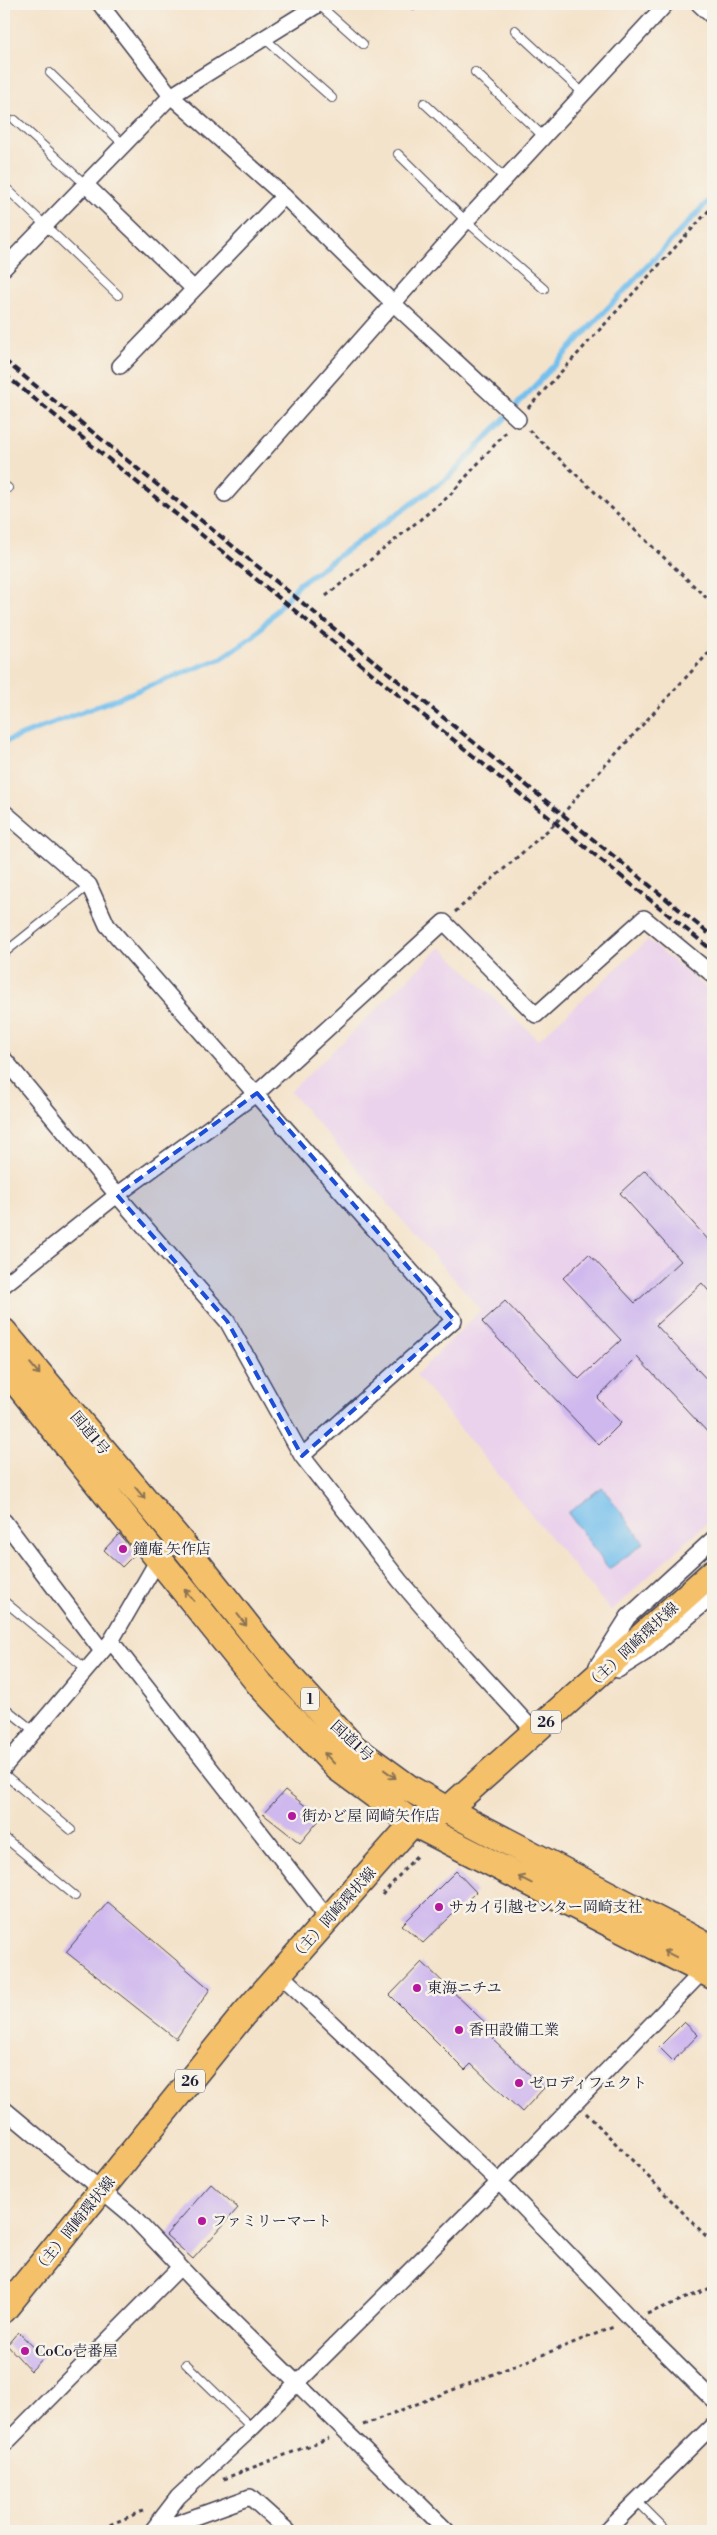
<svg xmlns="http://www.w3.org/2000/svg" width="717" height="2535" font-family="'Libre Bodoni','Noto Serif JP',serif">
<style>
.built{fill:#ead1ec}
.water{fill:#74c0ee;stroke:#4b7194}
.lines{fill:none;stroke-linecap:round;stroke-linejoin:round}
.stream{stroke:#74c0ee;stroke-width:5.5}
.building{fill:#cfb8ee}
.service-casing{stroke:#423f51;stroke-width:10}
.minor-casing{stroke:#423f51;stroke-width:18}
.primary-casing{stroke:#423f51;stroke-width:28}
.trunk-casing{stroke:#423f51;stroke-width:29}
.path{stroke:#423f51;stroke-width:3;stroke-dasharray:4 4;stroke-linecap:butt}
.service{stroke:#fff;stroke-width:8}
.minor{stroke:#fff;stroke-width:15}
.primary{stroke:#f4c16b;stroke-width:25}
.trunk{stroke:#f4c16b;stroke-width:26}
.rail{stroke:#22223b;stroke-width:4;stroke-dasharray:8 4;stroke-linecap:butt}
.oneway{stroke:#8b7253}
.marked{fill:#1d4ed8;fill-opacity:0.2;stroke:#1d4ed8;stroke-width:4;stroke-dasharray:10 6;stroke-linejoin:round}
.poi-dot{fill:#b5179e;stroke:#f7f3e8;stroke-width:2}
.labels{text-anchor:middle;stroke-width:5;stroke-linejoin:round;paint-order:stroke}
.shield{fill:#f7f3e8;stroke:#62616f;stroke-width:1}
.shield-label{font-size:14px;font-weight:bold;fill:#22223b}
.street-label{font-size:15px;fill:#22223b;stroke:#f7f3e8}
.poi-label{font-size:15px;fill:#22223b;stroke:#f7f3e8;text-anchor:start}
</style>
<rect width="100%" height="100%" fill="#f7f3e8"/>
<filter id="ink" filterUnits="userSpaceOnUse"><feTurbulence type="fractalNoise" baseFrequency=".02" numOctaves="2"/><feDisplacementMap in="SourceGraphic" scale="10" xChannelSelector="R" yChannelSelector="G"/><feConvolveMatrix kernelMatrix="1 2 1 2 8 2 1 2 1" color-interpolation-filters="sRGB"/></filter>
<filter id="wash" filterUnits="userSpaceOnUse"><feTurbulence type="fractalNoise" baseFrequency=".0096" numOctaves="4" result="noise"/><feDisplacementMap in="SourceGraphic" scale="20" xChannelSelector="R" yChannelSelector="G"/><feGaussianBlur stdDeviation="1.12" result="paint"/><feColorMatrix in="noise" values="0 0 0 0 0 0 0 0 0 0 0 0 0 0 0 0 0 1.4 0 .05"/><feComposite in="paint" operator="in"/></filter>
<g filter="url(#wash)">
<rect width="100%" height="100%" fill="#f4e3cb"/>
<!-- built -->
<path class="built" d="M648,940L713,994V1517L611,1611L416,1375L481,1310L290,1092L441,947L538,1040Z"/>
<!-- water -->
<path class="water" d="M602,1487L644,1543L609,1569L568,1513Z"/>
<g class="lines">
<!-- stream -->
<path class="stream" d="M514,408L713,196
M4,742L222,658L254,636L299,584L450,476L505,418"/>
</g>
<g id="blocks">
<!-- building -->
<path class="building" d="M645,1170L713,1245V1296L702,1283L656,1325L713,1386V1438L637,1357L597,1398L621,1423L599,1445L482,1322L505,1301L579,1379L621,1340L563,1278L589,1254L635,1303L681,1261L620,1193Z
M119,1534L135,1554L122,1567L104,1550Z
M285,1790L321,1818L300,1843L263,1814Z
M456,1871L476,1892L423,1943L402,1925Z
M108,1902L210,1989L176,2039L66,1952Z
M422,1962L498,2035L493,2040L544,2088L522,2112L471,2064L465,2070L390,1995Z
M684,2022L698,2035L673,2061L659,2047Z
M211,2184L238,2208L193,2259L166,2235Z
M18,2332L44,2357L31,2371L7,2345Z"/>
</g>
</g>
<g filter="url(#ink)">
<use href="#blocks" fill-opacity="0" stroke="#423f51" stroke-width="1"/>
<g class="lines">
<!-- service casing -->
<g class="service-casing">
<path id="service" d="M318,4L363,44
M413,4L414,5
M515,30L584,94
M264,38L332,98
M475,72L544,137
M50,73L124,145
M424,103L506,179
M15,120L86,185
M398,154L466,221L544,289
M4,186L118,295
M4,485L8,488
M4,953L89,885
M4,1601L85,1668
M4,1707L34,1731
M4,1774L71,1830
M4,1837L75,1896
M186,2364L252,2428
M636,2500L667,2531"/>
</g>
<!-- minor casing -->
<g class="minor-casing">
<path id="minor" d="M100,4L171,96L284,196L394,304L518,419
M699,4L713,17
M86,185L194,289
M4,268L171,96L319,4
M120,366L284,196
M225,494L466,221L666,4
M4,812L89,885L107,925L454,1320L302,1456
M4,1059L117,1195L227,1321L302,1456L400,1581L461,1652L535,1732
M4,1285L117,1195L257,1093L444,922L536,1015L644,918L713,975
M4,1521L102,1651
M111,1641L329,1920
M597,1666L628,1617L713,1539
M618,1670L645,1653L713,1596
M4,1767L111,1641L159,1558L179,1540
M279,1973L499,2182L632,2320L713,2400
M4,2109L130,2214L201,2289L447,2531
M4,2445L180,2267
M161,2521L175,2524L250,2497L288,2531
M152,2531L178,2497L252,2428L499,2182L703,1971
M606,2531L713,2425"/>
</g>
<!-- primary casing -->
<g class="primary-casing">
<path id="primary" d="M4,2310L243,2015L413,1823L447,1810L713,1572"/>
</g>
<!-- trunk casing -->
<g class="trunk-casing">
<path id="trunk" d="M4,1332L179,1540L276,1662L354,1748L409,1788L447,1810L713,1949
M4,1367L261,1686L338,1768L413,1823L713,1976"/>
</g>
<!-- path -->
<path class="path" d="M528,408L713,206
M529,430L713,604
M326,596L449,496L507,431
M455,912L556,823L579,794L713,648
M382,1895L418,1854
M586,2113L708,2238H713
M647,2314L713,2287
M363,2425L616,2326
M223,2479L329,2438
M95,2531L145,2510"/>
<!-- service -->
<use href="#service" class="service"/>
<!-- minor -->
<use href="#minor" class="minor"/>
<!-- primary -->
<use href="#primary" class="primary"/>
<!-- trunk -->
<use href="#trunk" class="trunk"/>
<!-- rail -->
<path class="rail" d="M4,360L713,937
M4,374L713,951"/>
</g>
<!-- one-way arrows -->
<defs><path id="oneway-shaft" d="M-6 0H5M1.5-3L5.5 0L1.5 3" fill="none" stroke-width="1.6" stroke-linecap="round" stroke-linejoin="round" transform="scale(1.25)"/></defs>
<g class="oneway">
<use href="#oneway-shaft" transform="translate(35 1369) rotate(50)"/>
<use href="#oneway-shaft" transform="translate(140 1493) rotate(50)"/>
<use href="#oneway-shaft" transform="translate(189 1595) rotate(-129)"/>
<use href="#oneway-shaft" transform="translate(242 1620) rotate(52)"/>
<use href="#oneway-shaft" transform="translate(329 1758) rotate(-133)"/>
<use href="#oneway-shaft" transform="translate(390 1774) rotate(36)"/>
<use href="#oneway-shaft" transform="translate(525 1880) rotate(-153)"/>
<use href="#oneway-shaft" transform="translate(670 1954) rotate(-153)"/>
</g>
</g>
<!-- marked area -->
<path class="marked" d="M257,1093L454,1320L302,1456L227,1321L117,1195Z"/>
<!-- markers -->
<g class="poi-dot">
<circle cx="123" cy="1549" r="5"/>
<circle cx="292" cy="1816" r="5"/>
<circle cx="439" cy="1907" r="5"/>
<circle cx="417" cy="1988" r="5"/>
<circle cx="459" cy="2030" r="5"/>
<circle cx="519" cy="2083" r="5"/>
<circle cx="202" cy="2221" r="5"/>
<circle cx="25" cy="2351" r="5"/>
</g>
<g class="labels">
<!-- shield labels -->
<g class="shield">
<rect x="301" y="1687.5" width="18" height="23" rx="4"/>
<rect x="531" y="1710.5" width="30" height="23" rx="4"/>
<rect x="175" y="2069.5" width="30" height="23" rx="4"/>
</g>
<g class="shield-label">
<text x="310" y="1704">1</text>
<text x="546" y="1727">26</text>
<text x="190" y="2086">26</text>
</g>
<!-- street labels -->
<g class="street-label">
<text transform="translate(90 1433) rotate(50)" y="5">国道1号</text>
<text transform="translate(632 1646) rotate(-43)" y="5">（主）岡崎環状線</text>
<text transform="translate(352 1741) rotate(43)" y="5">国道1号</text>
<text transform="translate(333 1914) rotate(-48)" y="5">（主）岡崎環状線</text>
<text transform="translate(74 2225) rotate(-51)" y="5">（主）岡崎環状線</text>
</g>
<!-- poi labels -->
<g class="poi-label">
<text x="133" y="1554">鐘庵 矢作店</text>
<text x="302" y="1821">街かど屋 岡崎矢作店</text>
<text x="449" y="1912">サカイ引越センター岡崎支社</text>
<text x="427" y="1993">東海ニチユ</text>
<text x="469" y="2035">香田設備工業</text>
<text x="529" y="2088">ゼロディフェクト</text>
<text x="212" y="2226">ファミリーマート</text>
<text x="35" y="2356">CoCo壱番屋</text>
</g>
</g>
<!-- margin -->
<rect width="717" height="2535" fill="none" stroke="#f7f3e8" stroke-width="20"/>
</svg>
